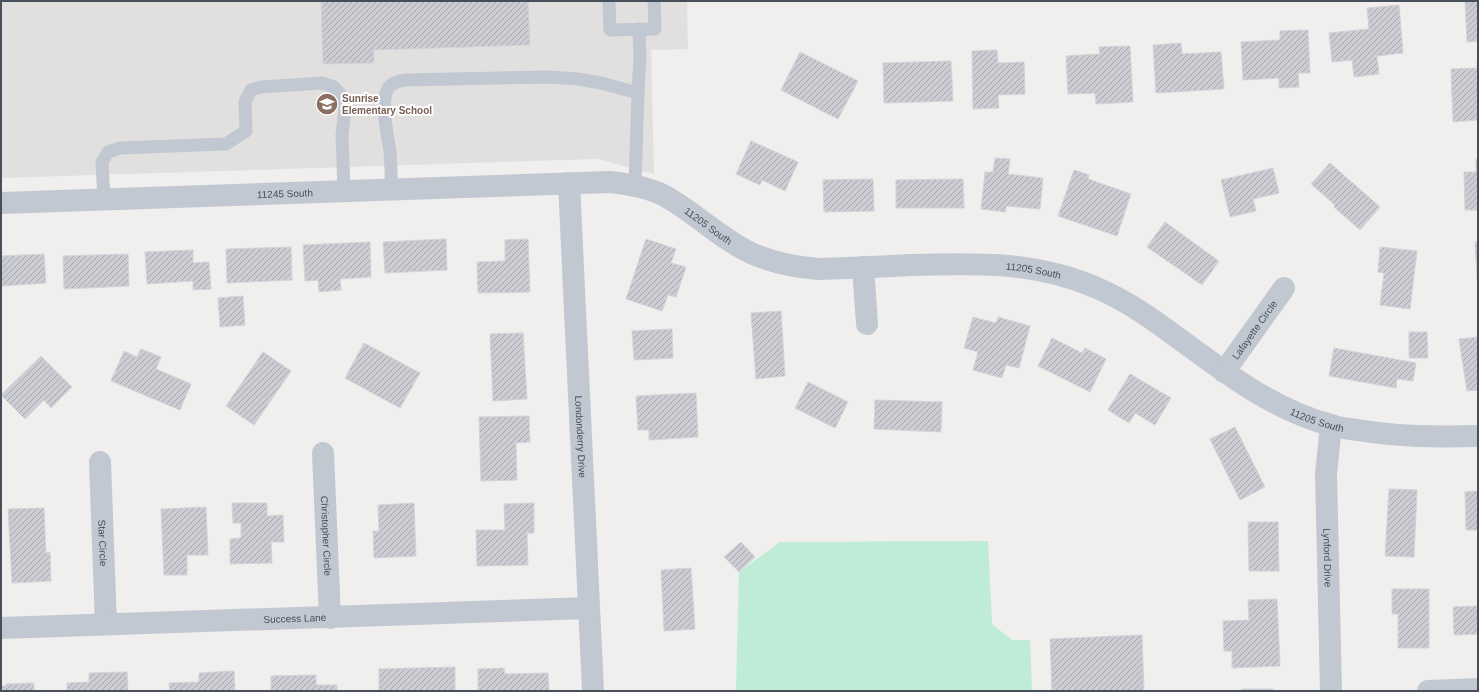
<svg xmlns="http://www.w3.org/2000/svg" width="1479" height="692" font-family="Helvetica,sans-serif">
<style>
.education{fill:#e2e0df}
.green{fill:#bfecd7}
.building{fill:url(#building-hatch);stroke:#d2d3d9}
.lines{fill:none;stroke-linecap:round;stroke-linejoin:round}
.lane{stroke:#c2c8d2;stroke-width:13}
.street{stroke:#c2c8d2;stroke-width:22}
.labels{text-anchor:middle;stroke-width:4;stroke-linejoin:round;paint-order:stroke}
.education-label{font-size:10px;font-weight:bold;fill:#785e54;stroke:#fff;text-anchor:start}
.street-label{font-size:10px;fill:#474f5a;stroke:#fff}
</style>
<defs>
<pattern id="building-hatch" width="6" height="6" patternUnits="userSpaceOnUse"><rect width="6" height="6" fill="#cbcdd3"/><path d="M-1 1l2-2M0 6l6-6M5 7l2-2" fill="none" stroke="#a7a9ae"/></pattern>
</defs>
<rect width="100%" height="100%" fill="#f1eeee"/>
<!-- education -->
<path class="education" d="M1,1H687L688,49L651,50L654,174L598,159L1,178Z"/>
<!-- green -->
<path class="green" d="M988,541L992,624L1012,640H1030L1032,691H736L739,572L780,542Z"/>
<!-- building -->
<path class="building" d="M321,1H528L530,45L374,50V63L323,64Z
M1465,1H1478V41L1467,42Z
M1399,5L1403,53L1377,56L1379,74L1354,77L1352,60L1332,62L1329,33L1369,29L1367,8Z
M1308,30L1310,73H1298L1299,87L1279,88V78L1243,80L1241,42L1280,40V31Z
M1181,43L1182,54L1221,52L1224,89L1156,93L1153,45Z
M1130,46L1133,102L1096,104L1095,93L1068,94L1066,56L1100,54L1099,47Z
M997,50L998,63L1024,62L1025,94L998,95L999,108L973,109L972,51Z
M800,52L858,81L838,119L781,90Z
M1477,59H1478V120L1453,122L1451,69L1477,68Z
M951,61L953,101L884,103L883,63Z
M751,141L798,162L785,191L762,180L760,185L736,174Z
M995,158L1010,159L1008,174L1043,178L1040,209L1006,206V212L981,209L985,172H993Z
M1476,159H1478V210H1465L1464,172H1476Z
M1330,163L1380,207L1360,230L1334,207L1335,205L1311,184Z
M1273,168L1279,193L1253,199L1256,211L1230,217L1221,180Z
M1074,170L1089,175L1088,179L1131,194L1117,236L1058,216Z
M873,179L874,211L824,212L823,180Z
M963,179L964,208H896V180Z
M1165,222L1219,261L1202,285L1147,247Z
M446,239L447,270L385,273L383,242Z
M528,239L530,292L478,293L477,262L505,261V240Z
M646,239L676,249L671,263L686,267L676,297L668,295L662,311L626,299Z
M1478,241V294L1475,242Z
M370,242L371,277L340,279L341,290L319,292L318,280L305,281L303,245Z
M291,247L292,280L227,283L226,249Z
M1380,247L1417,251L1410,309L1380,305L1384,273L1378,272Z
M193,250V263L209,262L211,289L193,290V281L147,284L145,252Z
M44,254L46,283L1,286V256Z
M128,254L129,286L64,289L63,256Z
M243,296L245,325L220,327L218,298Z
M781,311L785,376L756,379L751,313Z
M973,317L996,323L998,317L1030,326L1019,368L1006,365L1002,378L973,370L978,352L964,348Z
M672,329L673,358L634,360L632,331Z
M1409,332H1427L1428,358H1409Z
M523,333L527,399L493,401L490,334Z
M1478,337V390L1467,391L1459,339Z
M1052,338L1082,353L1085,348L1106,359L1090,392L1038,366Z
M364,343L420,373L400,408L345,378Z
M1334,348L1416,363L1413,381L1397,379L1396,388L1329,376Z
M141,349L161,357L156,369L191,384L180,410L111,381L124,351L137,357Z
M263,352L291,371L254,425L226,406Z
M41,356L72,387L51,408L44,400L25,419L1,395Z
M1130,374L1171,398L1155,425L1135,413L1129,423L1108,410Z
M808,382L848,402L835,428L795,408Z
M696,393L698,437L649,440V430H638L636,396Z
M875,400L942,402L941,432L874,429Z
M529,416L530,442L516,443L517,480L481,481L479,417Z
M1235,427L1265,487L1240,500L1210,439Z
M1389,489L1417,490L1414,557L1385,556Z
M1478,491V530H1466L1465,492Z
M232,503H267V516L283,515L284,542H271L272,563L230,564V539L241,538V523H233Z
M414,503L416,556L374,558L373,531H379L378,505Z
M534,503V533H527L528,565L477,566L476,530H505L504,504Z
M206,507L208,555H187V575H164L161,509Z
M44,508L46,553L50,552L51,581L12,583L8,509Z
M1248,522H1278L1279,571H1249Z
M741,542L755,557L739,572L724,557Z
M691,568L695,629L664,631L661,570Z
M1392,589H1429V648H1398V614H1392Z
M1277,599L1280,666L1232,668V651H1224L1223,621L1249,620L1248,600Z
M1478,606V634L1454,635L1453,607Z
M1142,635L1144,691H1052L1050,639Z
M455,667V691H379V669Z
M504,668L505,674L548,673L549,691H478V669Z
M234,671L235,691H170L169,683L199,682V673Z
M127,672L128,691H67V683L89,682V673Z
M316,675V685H337V691H271V676Z
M34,683V691H1V686H6V684Z
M1242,689H1273V691H1242Z"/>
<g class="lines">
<!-- lane -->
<path class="lane" d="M609,1L610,30L655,29L654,1
M638,93L640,56L639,29
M392,189C391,177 391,164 390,152C388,136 379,100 389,87C393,82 399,81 405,80L549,77L578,79L601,83L638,93L635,185
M104,199L102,162L108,152L120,148L226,144L246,131L245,102L251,90L261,87L322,83L334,87L343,97L345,109L342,134L344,191"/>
<!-- street -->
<g class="street">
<path id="s1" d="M569,183L593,691"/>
<path id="s2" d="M1,203L610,182C628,184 647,187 663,195C695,212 720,239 753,254C774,263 795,267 818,269C849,268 879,267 910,265C975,263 1036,261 1097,288C1144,308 1182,343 1224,371C1256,394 1292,415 1331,425C1339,428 1349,429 1358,430C1398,437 1438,437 1478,436"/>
<path d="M863,267L867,324"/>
<path id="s3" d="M1224,372L1284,288"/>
<path id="s4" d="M1331,425L1326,474L1331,691"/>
<path id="s5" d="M323,453L330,618"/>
<path id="s6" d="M100,462L106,624"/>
<path id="s7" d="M1,628L589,608"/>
<path d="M1428,691L1478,689"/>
</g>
</g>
<!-- icons -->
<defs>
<g id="school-disc" transform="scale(1.15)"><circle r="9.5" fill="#8d6e63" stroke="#fff"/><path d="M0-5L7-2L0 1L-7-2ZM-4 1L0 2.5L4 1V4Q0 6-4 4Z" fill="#fff"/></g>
</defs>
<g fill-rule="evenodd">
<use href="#school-disc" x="327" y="104"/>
</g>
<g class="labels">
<!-- education labels -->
<g class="education-label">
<text x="342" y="102">Sunrise<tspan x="342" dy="12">Elementary School</tspan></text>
</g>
<!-- street labels -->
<g class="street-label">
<text dy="4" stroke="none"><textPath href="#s2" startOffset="284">11245 South</textPath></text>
<text dy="4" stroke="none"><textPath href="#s2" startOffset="719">11205 South</textPath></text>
<text dy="4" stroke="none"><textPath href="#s2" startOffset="1055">11205 South</textPath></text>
<text dy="4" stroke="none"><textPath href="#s3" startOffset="52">Lafayette Circle</textPath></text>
<text dy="4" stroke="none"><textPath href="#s2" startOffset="1379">11205 South</textPath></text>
<text dy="4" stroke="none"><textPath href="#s1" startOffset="254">Londonderry Drive</textPath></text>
<text dy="4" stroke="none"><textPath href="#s5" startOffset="83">Christopher Circle</textPath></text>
<text dy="4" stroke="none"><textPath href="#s6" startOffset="81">Star Circle</textPath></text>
<text dy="4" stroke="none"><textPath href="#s4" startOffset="133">Lynford Drive</textPath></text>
<text dy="4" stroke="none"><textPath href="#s7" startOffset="294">Success Lane</textPath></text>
</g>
</g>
<!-- border -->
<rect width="1479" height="692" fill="none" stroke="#474f5a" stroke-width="4"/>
</svg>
